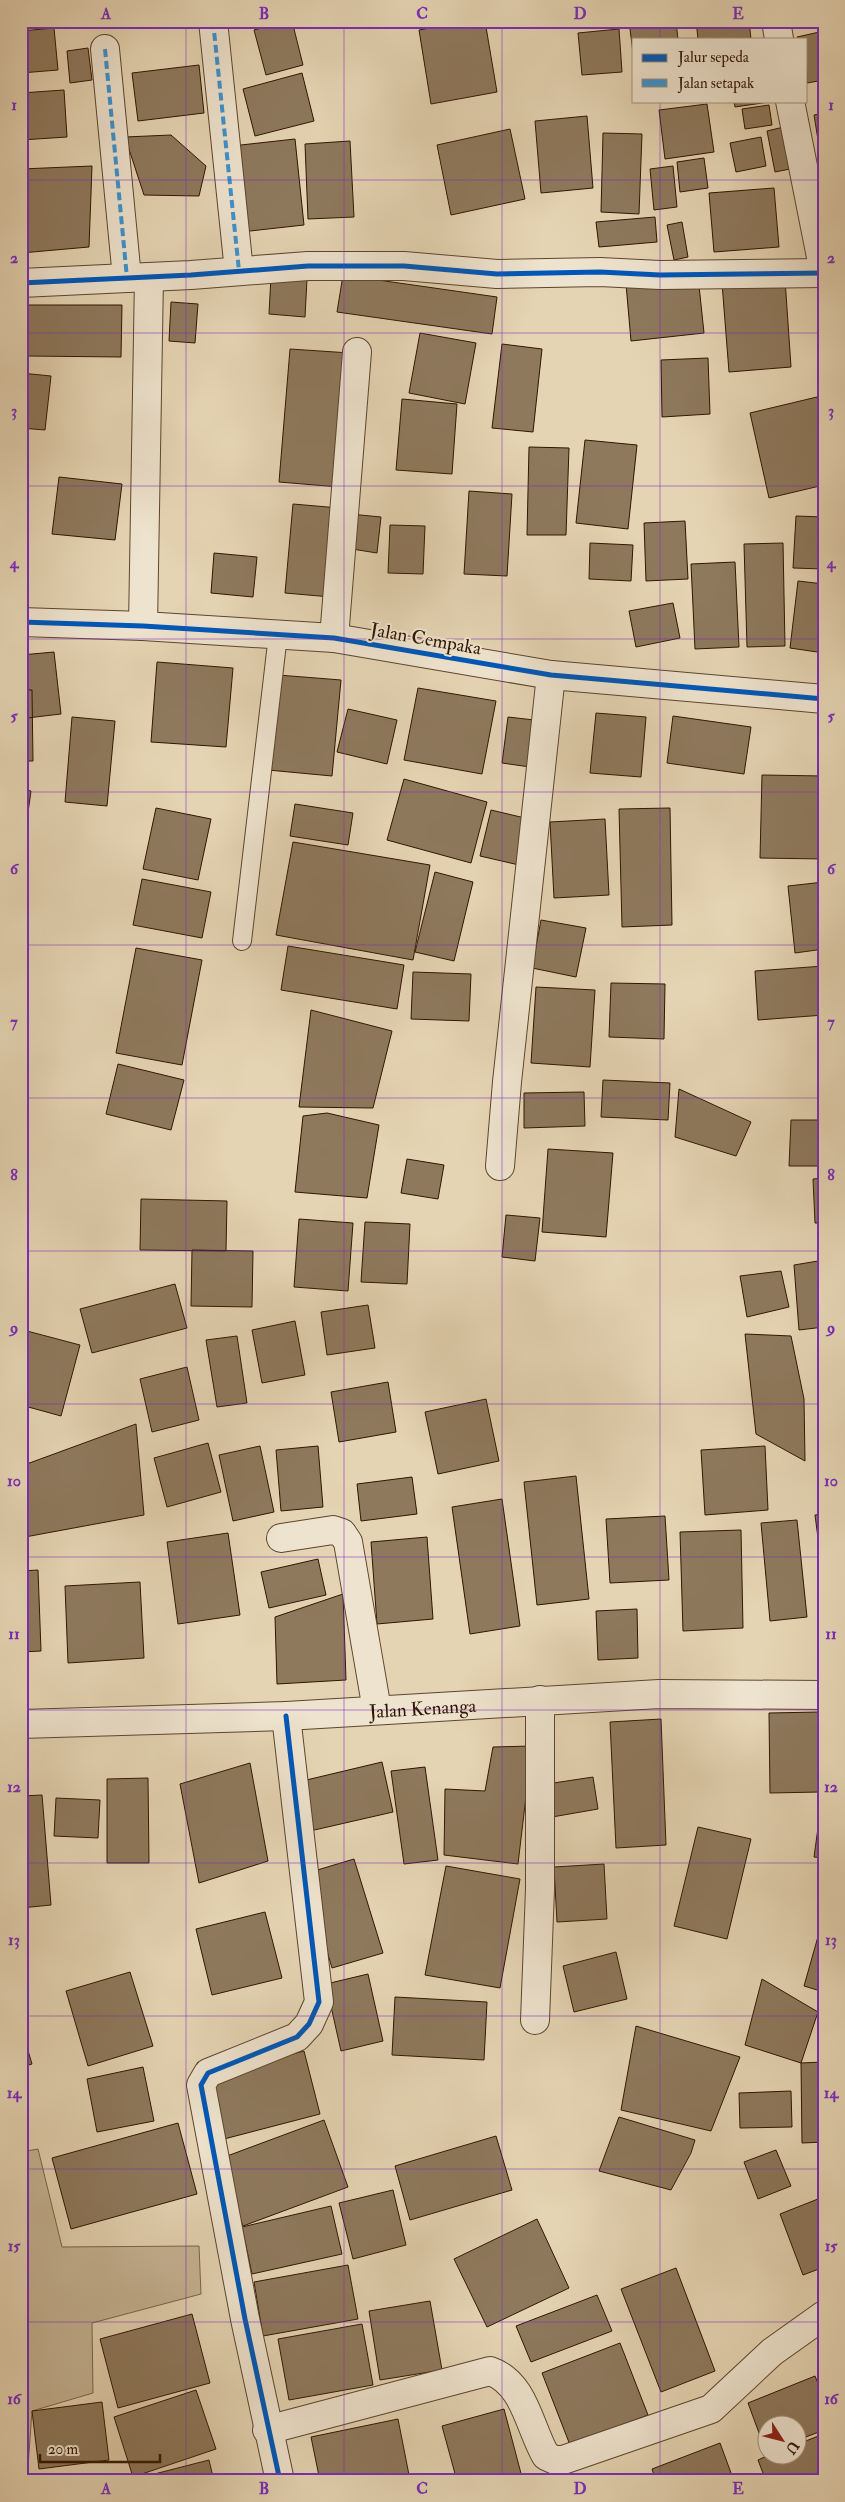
<svg xmlns="http://www.w3.org/2000/svg" width="845" height="2502" font-family="'IM FELL Double Pica',serif">
<style>
.green{fill:#c6b495;stroke:#7a654a}
.building{fill:#8e795d;stroke:#2f1600}
.lines{fill:none;stroke-linecap:round;stroke-linejoin:round}
.service-casing{stroke:#5c462d;stroke-width:20}
.minor-casing{stroke:#5c462d;stroke-width:30}
.tertiary-casing{stroke:#5c462d;stroke-width:30}
.service{stroke:#eee3ce;stroke-width:18}
.minor{stroke:#eee3ce;stroke-width:28}
.tertiary{stroke:#eee3ce;stroke-width:28}
.quiet{stroke:#3d93d0;stroke-width:4;stroke-dasharray:8 4;stroke-linecap:butt}
.cycleway-casing{stroke:#eee3ce;stroke-width:8}
.cycleway{stroke:#0057b8;stroke-width:5}
.grid{fill:none;stroke:#7b2cbf;stroke-width:1;stroke-opacity:0.55}
.labels{text-anchor:middle;stroke-width:4;stroke-linejoin:round;paint-order:stroke}
.street-label{font-size:19px;fill:#2f1600;stroke:#eee3ce}
.neatline{fill:none;stroke:#7b2cbf;stroke-width:2}
.grid-label{font-size:16px;text-anchor:middle;font-weight:bold;fill:#7b2cbf}
</style>
<rect width="100%" height="100%" fill="#e5d4b3"/>
<filter id="stains"><feTurbulence type="fractalNoise" baseFrequency=".004" numOctaves="4"/><feColorMatrix values="0 0 0 0 .2 0 0 0 0 .09 0 0 0 0 .02 0 0 0 .5 -.17"/></filter>
<radialGradient id="worn" r=".72"><stop offset=".6" stop-color="#630" stop-opacity="0"/><stop offset="1" stop-color="#630" stop-opacity=".3"/></radialGradient>
<!-- green -->
<path class="green" d="M38,2149L62,2247L199,2246L201,2294L92,2323L93,2393L32,2411L27,2481H21V2152Z"/>
<!-- building -->
<path class="building" d="M288,21H292L303,65L266,75L254,30Z
M468,21H485L497,92L431,104L419,30Z
M629,21H676L678,39H634V61Z
M696,21H749L751,39H698Z
M54,28L58,70L21,73V31Z
M619,29L622,72L582,75L578,33Z
M824,31V80L807,83L806,39H798L797,37Z
M88,48L92,80L70,83L67,51Z
M199,65L204,113L138,121L132,73Z
M302,73L314,121L255,136L243,89Z
M64,90L67,137L21,140V93Z
M734,101H776L735,107Z
M707,104L714,152L665,159L659,110Z
M769,105L772,125L745,129L742,109Z
M824,113V165H822L814,115Z
M587,116L593,188L541,193L535,121Z
M792,125L800,167L775,172L767,131Z
M510,129L525,199L451,215L437,145Z
M603,133L642,134L639,214L601,212Z
M171,135L206,166L199,196L144,195L125,137Z
M761,137L766,166L736,172L730,143Z
M295,139L304,225L241,232L232,146Z
M350,141L354,217L308,219L305,144Z
M704,158L708,188L680,192L677,162Z
M92,166L89,247L21,253V169Z
M673,166L677,207L654,210L650,169Z
M774,188L779,247L714,252L709,193Z
M655,217L657,242L599,247L596,222Z
M682,222L688,257L674,260L667,225Z
M343,275L497,297L492,334L337,312Z
M271,276L307,279L305,317L269,314Z
M698,276L704,333L631,341L626,284Z
M785,279L791,367L729,372L722,283Z
M171,302L198,304L195,343L169,341Z
M28,305H122L121,357L27,356Z
M420,333L476,343L465,404L409,393Z
M502,344L542,349L533,432L492,428Z
M290,349L350,353L339,487L279,482Z
M708,358L710,414L662,417L661,360Z
M21,373L51,376L45,430L21,428Z
M817,397L824,428V485L769,498L750,413Z
M402,399L457,404L452,474L396,470Z
M585,440L637,445L628,529L576,523Z
M529,447L569,448L566,535H527Z
M59,477L122,484L115,540L52,534Z
M469,491L512,494L507,576L464,574Z
M293,504L339,508L331,597L285,593Z
M350,514L381,517L377,553L346,548Z
M796,516L824,517V569L793,568Z
M685,521L688,579L646,581L644,523Z
M390,525L425,526L423,574L388,573Z
M590,543L633,545L631,581L589,579Z
M783,543L785,646L747,647L744,544Z
M214,553L257,557L253,597L211,593Z
M735,562L739,647L695,649L691,564Z
M798,581L824,584V653L790,648Z
M673,603L680,638L636,647L629,611Z
M54,652L61,714L27,718L21,655Z
M157,662L233,668L226,747L151,742Z
M278,675L341,680L332,776L268,770Z
M418,688L496,701L482,774L404,760Z
M21,690H32L33,761H21Z
M348,709L397,720L387,764L337,752Z
M596,713L646,717L641,777L590,773Z
M673,716L751,727L744,774L667,763Z
M72,717L115,721L107,806L65,802Z
M508,717L543,721L537,768L502,763Z
M762,775L824,776V859L760,858Z
M404,779L487,802L471,863L387,840Z
M21,789L31,791L23,848H21Z
M295,804L353,813L348,845L290,836Z
M156,808L211,819L198,880L143,869Z
M670,808L672,925L622,927L619,809Z
M491,810L529,819L519,865L480,856Z
M605,819L609,895L554,898L550,822Z
M293,842L430,865L413,960L276,935Z
M435,872L473,882L454,961L415,952Z
M142,879L211,892L202,938L133,925Z
M824,882V949L795,953L788,886Z
M541,920L586,928L576,977L532,968Z
M288,946L404,965L397,1009L281,990Z
M136,948L202,960L182,1065L116,1053Z
M824,966V1015L758,1020L755,971Z
M413,972L471,974L469,1021L411,1019Z
M611,983L665,984L664,1039L609,1037Z
M536,987L595,990L590,1067L531,1063Z
M311,1010L392,1031L373,1108L299,1107Z
M818,1050H824V1088H823Z
M118,1064L184,1080L171,1130L106,1114Z
M603,1080L670,1083L668,1120L601,1117Z
M679,1089L751,1122L736,1156L675,1137Z
M584,1092L585,1126L524,1128V1093Z
M327,1113L379,1125L367,1198L295,1192L303,1116Z
M791,1120H824V1166H789Z
M548,1149L613,1153L606,1237L542,1232Z
M407,1159L444,1165L438,1199L401,1193Z
M824,1178V1223H815L813,1179Z
M141,1199L227,1201L226,1251L140,1250Z
M506,1215L540,1218L535,1261L502,1257Z
M299,1219L353,1223L348,1291L294,1287Z
M365,1222L410,1224L407,1284L361,1282Z
M192,1250L253,1251L252,1307L191,1306Z
M824,1260V1327L799,1330L794,1265Z
M781,1271L789,1307L747,1317L740,1276Z
M175,1284L187,1328L92,1353L80,1309Z
M368,1305L375,1348L327,1355L321,1312Z
M295,1321L305,1375L262,1383L252,1330Z
M27,1331L80,1345L61,1416L21,1405V1352Z
M745,1334L791,1336L804,1399L805,1461L756,1434Z
M237,1336L247,1403L217,1407L206,1340Z
M187,1367L199,1420L152,1432L140,1379Z
M388,1382L396,1432L339,1442L331,1392Z
M486,1399L499,1461L438,1474L425,1412Z
M136,1424L144,1515L25,1537L24,1465Z
M208,1443L221,1492L167,1507L154,1458Z
M260,1446L274,1512L233,1521L219,1455Z
M318,1446L323,1507L281,1511L276,1450Z
M765,1446L768,1510L705,1515L701,1450Z
M576,1476L589,1599L537,1605L524,1482Z
M412,1477L417,1514L361,1521L357,1484Z
M502,1499L520,1626L470,1634L452,1507Z
M824,1514V1584L815,1515Z
M665,1516L669,1580L610,1583L606,1519Z
M797,1520L807,1617L770,1621L761,1523Z
M741,1530L743,1628L683,1631L680,1532Z
M228,1533L240,1615L178,1624L167,1542Z
M427,1537L433,1619L377,1624L371,1542Z
M318,1559L326,1595L269,1608L261,1572Z
M38,1570L41,1651L21,1652V1571Z
M140,1582L144,1658L68,1663L65,1586Z
M343,1594L346,1680L277,1684L275,1617Z
M637,1609L638,1658L598,1660L596,1611Z
M819,1712L820,1792L770,1793L769,1713Z
M661,1719L666,1845L616,1848L610,1722Z
M532,1746L518,1864L444,1855L445,1789L485,1791L493,1747Z
M382,1762L393,1812L310,1831L298,1782Z
M250,1763L268,1861L199,1883L180,1784Z
M425,1767L438,1860L404,1864L391,1771Z
M593,1777L598,1809L552,1817L547,1784Z
M148,1778L149,1863H107V1779Z
M824,1784V1858L814,1857Z
M42,1795L51,1905L21,1908V1796Z
M56,1798L100,1800L98,1838L54,1836Z
M698,1827L751,1839L727,1939L674,1926Z
M354,1859L383,1953L332,1968L304,1874Z
M604,1864L607,1919L557,1922L554,1867Z
M446,1866L520,1879L500,1988L425,1975Z
M265,1912L282,1978L212,1995L196,1929Z
M819,1933L824,1935V1992L804,1986Z
M616,1952L627,1999L574,2012L563,1966Z
M130,1972L153,2046L88,2066L66,1991Z
M368,1974L383,2041L341,2051L326,1984Z
M762,1979L818,2012L801,2063L745,2045Z
M395,1997L487,2002L484,2060L392,2055Z
M636,2026L740,2057L711,2131L621,2110Z
M21,2027L32,2064L21,2067Z
M304,2051L320,2114L224,2139L208,2076Z
M824,2062V2142L802,2143L801,2063Z
M143,2067L154,2121L97,2132L87,2079Z
M791,2091L792,2127L740,2128L739,2093Z
M619,2117L695,2140L691,2153L671,2190L599,2171Z
M324,2120L348,2187L243,2226L219,2159Z
M178,2123L197,2194L71,2229L52,2158Z
M496,2136L512,2190L410,2220L395,2166Z
M776,2150L791,2186L758,2199L744,2162Z
M393,2190L406,2245L353,2259L339,2203Z
M823,2197L824,2267L803,2275L780,2214Z
M331,2206L342,2254L252,2274L242,2227Z
M537,2219L569,2288L487,2327L454,2259Z
M348,2265L358,2319L263,2336L254,2282Z
M676,2268L715,2371L661,2392L621,2289Z
M597,2295L612,2331L531,2362L516,2326Z
M430,2301L442,2370L380,2380L369,2311Z
M192,2314L210,2383L118,2408L100,2339Z
M362,2324L373,2385L289,2400L278,2339Z
M620,2343L648,2415L570,2445L542,2373Z
M815,2376L824,2398V2430L798,2440V2424H768L766,2452L748,2403Z
M196,2390L216,2449L133,2477L114,2417Z
M102,2402L109,2460L39,2469L32,2411Z
M504,2409L523,2481H457L442,2426Z
M398,2419L410,2480L320,2481L311,2437Z
M821,2435L824,2442V2481H766L758,2460L771,2454H798V2444Z
M720,2443L734,2481H656L652,2469Z
M209,2460L214,2481H127Z
M116,2476L117,2481H86Z"/>
<g class="lines">
<!-- service casing -->
<g class="service-casing">
<path id="service" d="M242,941L278,635"/>
</g>
<!-- minor casing -->
<g class="minor-casing">
<g id="minor">
<path d="M213,21L239,271"/>
<path d="M776,21L779,39"/>
<path d="M105,49L127,278"/>
<path d="M790,101L824,272"/>
<path d="M21,283L191,275L308,266H404L497,274L600,272L660,275L824,273"/>
<path d="M143,626L149,277"/>
<path d="M334,638L357,352"/>
<path d="M500,1166L507,1082L551,675"/>
<path d="M281,1538L333,1530L342,1533L348,1542L377,1710"/>
<path id="s1" d="M21,1724L286,1716L659,1694L824,1695"/>
<path d="M535,2020L540,1889V1700"/>
<path d="M267,2430L490,2371C525,2383 529,2427 546,2456L555,2460H563L711,2409L772,2352L824,2315"/>
<path d="M280,2481L245,2319L201,2085L208,2073L297,2037L309,2024L319,2002L286,1716"/>
</g>
</g>
<!-- tertiary casing -->
<g class="tertiary-casing">
<path id="tertiary" d="M21,622L143,626L334,638L551,675L824,699"/>
</g>
<!-- service -->
<use href="#service" class="service"/>
<!-- minor -->
<use href="#minor" class="minor"/>
<!-- tertiary -->
<use href="#tertiary" class="tertiary"/>
<!-- quiet -->
<path class="quiet" d="M213,21L239,271
M105,49L127,278
M821,2317L824,2315"/>
<!-- cycleway casing -->
<g class="cycleway-casing">
<path id="cycleway" d="M21,283L191,275L308,266H404L497,274L600,272L660,275L824,273
M21,622L143,626L334,638L551,675L824,699
M280,2481L245,2319L201,2085L208,2073L297,2037L309,2024L319,2002L286,1716"/>
</g>
<!-- cycleway -->
<use href="#cycleway" class="cycleway"/>
</g>
<!-- grid -->
<path class="grid" d="M186,21V2481M344,21V2481M502,21V2481M660,21V39M660,101V2481M21,180H824M21,333H824M21,486H824M21,639H824M21,792H824M21,945H824M21,1098H824M21,1251H824M21,1404H824M21,1557H824M21,1710H824M21,1863H824M21,2016H824M21,2169H824M21,2322H824"/>
<g class="labels">
<!-- street labels -->
<g class="street-label">
<text transform="translate(426 638) rotate(10)" y="7">Jalan Cempaka</text>
<text dy="7" stroke="none"><textPath href="#s1" startOffset="402">Jalan Kenanga</textPath></text>
</g>
</g>
<!-- margin -->
<rect width="845" height="2502" fill="none" stroke="#e5d4b3" stroke-width="55"/>
<!-- legend -->
<rect x="632" y="38" width="175" height="65" fill="#eee3ce" stroke="#a2917c"/>
<rect x="642" y="54" width="25" height="8" fill="#0057b8" stroke="#a2917c"/>
<text x="678" y="62" font-size="15" fill="#2f1600">Jalur sepeda</text>
<rect x="642" y="79" width="25" height="8" fill="#3d93d0" stroke="#a2917c"/>
<text x="678" y="88" font-size="15" fill="#2f1600">Jalan setapak</text>
<!-- north arrow -->
<g transform="translate(782 2440) rotate(126)"><circle r="24" fill="#eee3ce" stroke="#a2917c"/>
<path d="M0-4L9 19L0 12L-9 19Z" fill="#8f2418"/>
<text y="-8" font-size="14" font-weight="bold" text-anchor="middle" fill="#2f1600">U</text>
</g>
<!-- scale -->
<path d="M40 2454v8h120v-8" fill="none" stroke="#2f1600" stroke-width="2.5"/>
<text x="48" y="2454" font-size="15" fill="#2f1600" stroke="#eee3ce" stroke-width="4" paint-order="stroke">20 m</text>
<rect x="28" y="28" width="790" height="2446" class="neatline"/>
<g class="grid-label">
<text x="106" y="19">A</text>
<text x="264" y="19">B</text>
<text x="422" y="19">C</text>
<text x="580" y="19">D</text>
<text x="738" y="19">E</text>
<text x="14" y="110">1</text>
<text x="831" y="110">1</text>
<text x="14" y="263">2</text>
<text x="831" y="263">2</text>
<text x="14" y="416">3</text>
<text x="831" y="416">3</text>
<text x="14" y="568">4</text>
<text x="831" y="568">4</text>
<text x="14" y="721">5</text>
<text x="831" y="721">5</text>
<text x="14" y="874">6</text>
<text x="831" y="874">6</text>
<text x="14" y="1027">7</text>
<text x="831" y="1027">7</text>
<text x="14" y="1180">8</text>
<text x="831" y="1180">8</text>
<text x="14" y="1333">9</text>
<text x="831" y="1333">9</text>
<text x="14" y="1486">10</text>
<text x="831" y="1486">10</text>
<text x="14" y="1639">11</text>
<text x="831" y="1639">11</text>
<text x="14" y="1792">12</text>
<text x="831" y="1792">12</text>
<text x="14" y="1945">13</text>
<text x="831" y="1945">13</text>
<text x="14" y="2098">14</text>
<text x="831" y="2098">14</text>
<text x="14" y="2251">15</text>
<text x="831" y="2251">15</text>
<text x="14" y="2404">16</text>
<text x="831" y="2404">16</text>
<text x="106" y="2494">A</text>
<text x="264" y="2494">B</text>
<text x="422" y="2494">C</text>
<text x="580" y="2494">D</text>
<text x="738" y="2494">E</text>
</g>
<rect width="100%" height="100%" filter="url(#stains)"/>
<rect width="100%" height="100%" fill="url(#worn)"/>
</svg>
